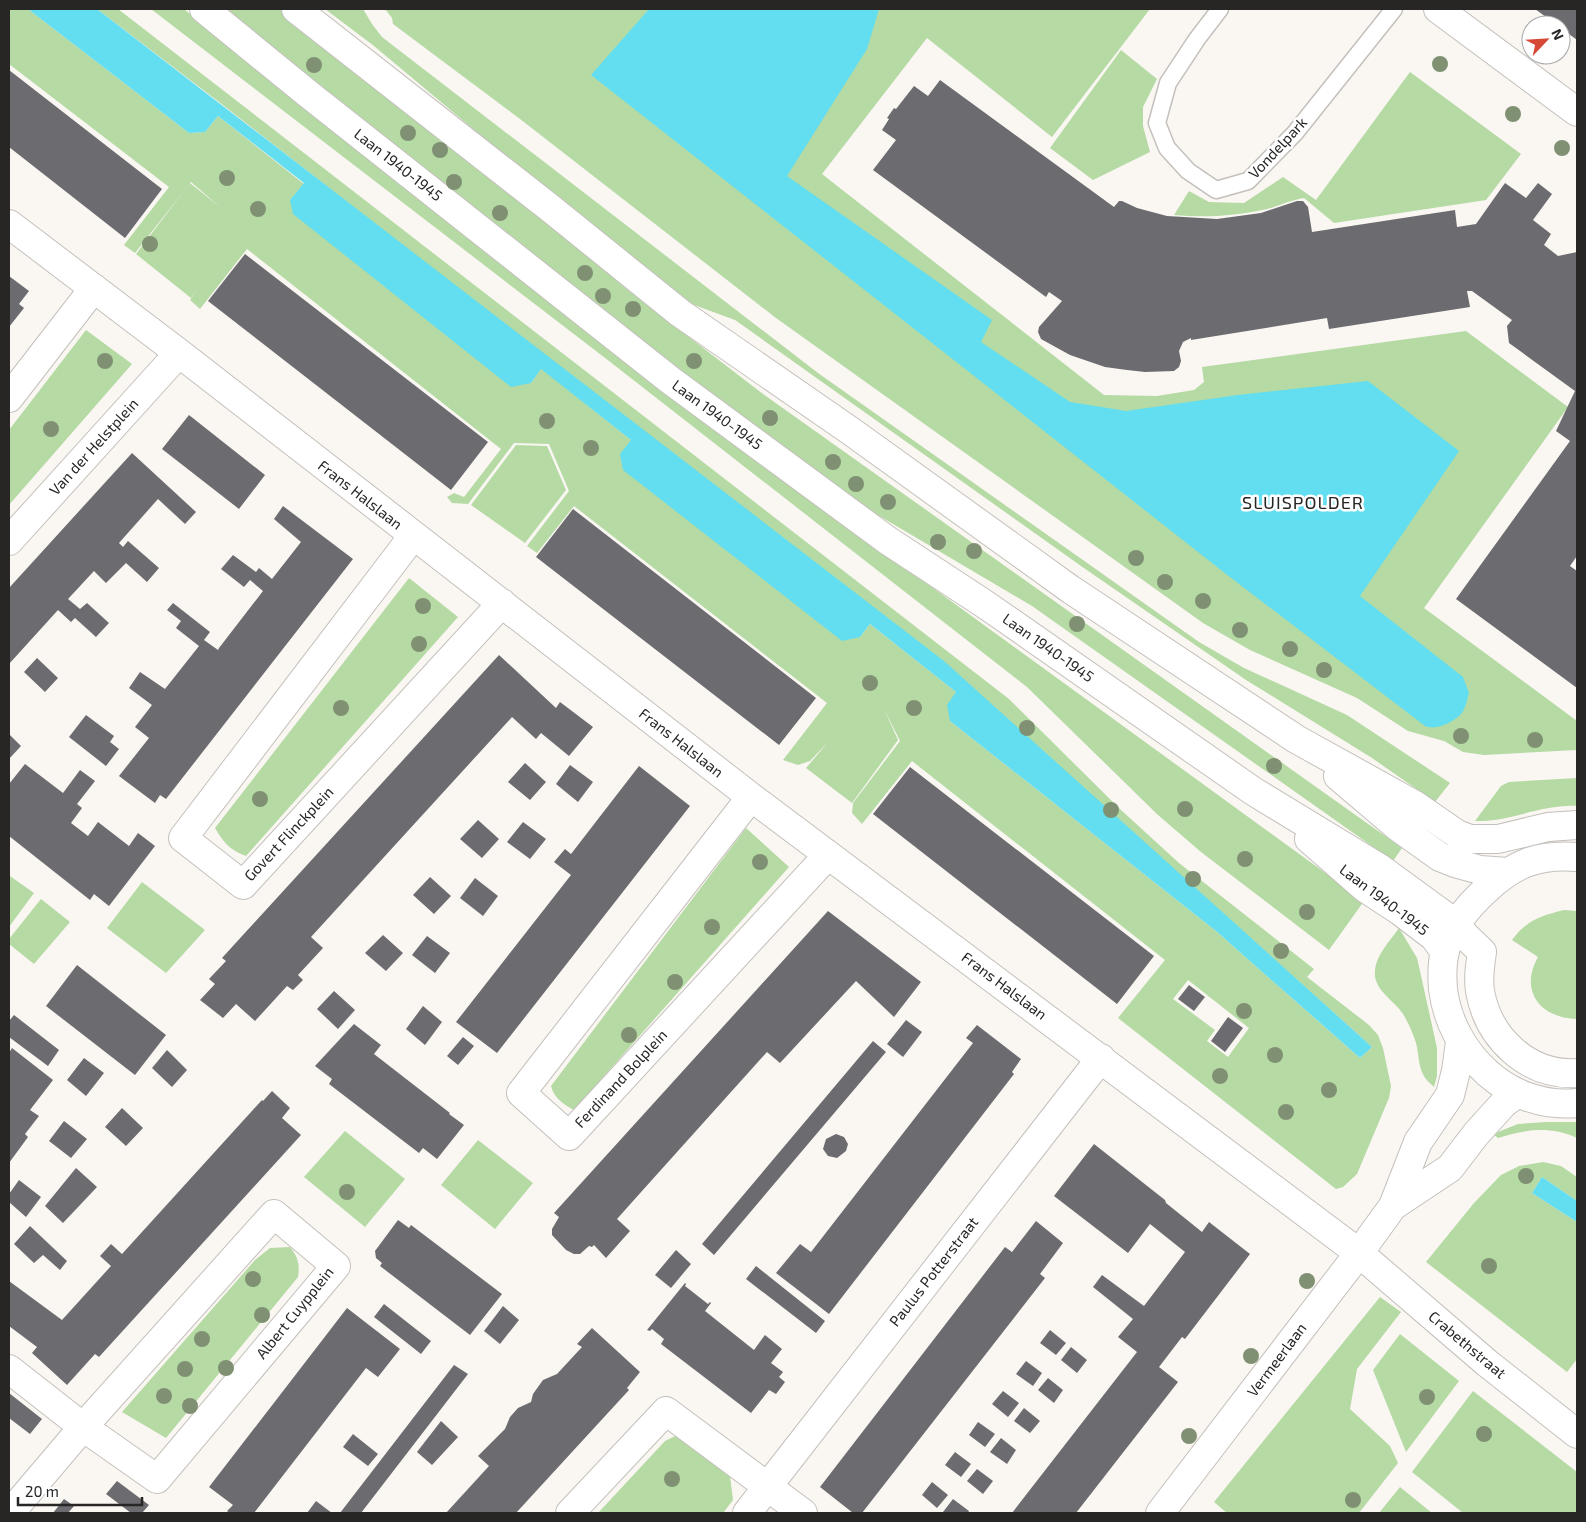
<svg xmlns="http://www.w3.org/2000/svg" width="1586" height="1522" font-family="'Exo 2',sans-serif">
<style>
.green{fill:#b5daa4;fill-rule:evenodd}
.water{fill:#62def0}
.building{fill:#6c6b6f}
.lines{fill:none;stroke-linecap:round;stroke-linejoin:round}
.service-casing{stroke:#c4c0bc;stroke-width:19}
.minor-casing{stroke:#c4c0bc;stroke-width:30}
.secondary-casing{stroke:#c4c0bc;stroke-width:30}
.service{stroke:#fff;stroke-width:16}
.minor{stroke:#fff;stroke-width:28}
.secondary{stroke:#fff;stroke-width:28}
.tree{fill:#809072}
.labels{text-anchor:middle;stroke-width:5;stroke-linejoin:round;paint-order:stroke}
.street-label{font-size:15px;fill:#282625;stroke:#fff}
.quarter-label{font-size:18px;letter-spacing:1px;fill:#282625;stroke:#fff}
</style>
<rect width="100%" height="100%" fill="#faf6f2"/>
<!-- green -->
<path class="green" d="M9,9H28L189,133L205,132L218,116L304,184L290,200L531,383L541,368L631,440L860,637L870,624L956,692L950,721L1216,931L1360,1058L1372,1047L992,706L219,102L97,9H118L1009,699L1121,810L1179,863L1314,969L1307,977L1369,1025L1378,1035L1383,1048L1391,1086L1389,1098L1357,1174L1343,1187L1336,1189L1118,1018L1165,960L912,761L862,824L852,813L853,803L900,741L884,709L898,740L852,803L806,768L829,741L810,761L798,765L783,760L827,703L574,506L537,553L527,546L569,491L549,444L514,443L468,504L452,503L447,497L454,493L464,497L501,449L247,249L200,309L190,300L199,287L191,298L136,254L190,183L221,208L191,182L135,253L124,245L169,187L9,64ZM1188,980L1249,1028L1228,1057L1207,1041L1215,1030L1173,999Z
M151,9H184L362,154L794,487L1364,901L1329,950L1201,852L1158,815L1027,687L609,361Z
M224,9H282L348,58L429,123L629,291L763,394L1402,848L1393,861L1032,606L854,501L657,353L495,227Z
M325,9H363L372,24L382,37L818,373L1199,642L1244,668L1347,715L1450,783L1435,802L1372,758L1246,680L1081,566L735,320L686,302L588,225L374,46Z
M385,9H1150L1052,137L927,38L822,174L1104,395L1157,396L1194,390L1204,382L1202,367L1466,331L1568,407L1424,608L1577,721V750L1484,755L1463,752L1444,741L1408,731L1357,698L1250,650L1203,623L776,318L520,119L393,24L392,18Z
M1121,50L1157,79L1143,107V126L1150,152L1093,180L1050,148Z
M1410,72L1521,154L1486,200L1334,223L1304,198C1291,200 1279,206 1267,209C1235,216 1205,218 1174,215L1189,191L1209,202L1244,203L1283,177L1316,200Z
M86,330L132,364L9,505V430Z
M516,445L547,446L566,490L525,543L471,505Z
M409,578L458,617L246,856C230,850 224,843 215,828Z
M1577,778V806C1542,804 1510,822 1475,821L1501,786L1509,782Z
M746,828L789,867L574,1110C563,1104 554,1098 551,1086Z
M10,876L34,893L9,927V878Z
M142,882L205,930L166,973L107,928Z
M41,899L70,922L34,964L9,944V939Z
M1564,910L1577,911V1019C1540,1018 1519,991 1538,957L1512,940C1527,920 1540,916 1564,910Z
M1399,928L1417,958L1420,971L1437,1048V1076L1434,1087C1431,1084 1426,1080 1424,1076C1418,1066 1419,1054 1416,1043C1413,1033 1408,1022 1403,1014C1394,1000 1373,990 1375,971C1376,955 1390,941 1399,928Z
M1546,1122H1577V1138C1551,1126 1525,1129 1498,1138L1493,1134L1518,1124Z
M345,1131L405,1179L365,1227L304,1177Z
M478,1140L533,1183L495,1229L441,1185Z
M1543,1162L1561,1166L1577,1177V1201L1542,1177L1532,1193L1577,1222V1359L1567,1372L1426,1262L1474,1203L1501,1175L1519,1166Z
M290,1247C298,1257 300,1264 298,1277L166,1438L122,1412L255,1260L270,1248Z
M1380,1297L1401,1312L1357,1369L1350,1409L1390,1446L1398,1463L1359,1513H1227L1214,1502Z
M1400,1334L1459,1381L1406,1452L1373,1370Z
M1473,1391L1577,1472V1513H1463L1412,1472Z
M675,1436L694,1445L730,1476L733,1500L723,1513H598L665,1441Z
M1400,1487L1432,1513H1379Z"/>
<!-- water -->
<path class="water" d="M28,9H97L944,661L1372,1047L1360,1058L1216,931L950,721L947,705L956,692L870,624L860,637L842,641L623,470L620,454L631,440L541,369L531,383L511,387L293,214L290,200L304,183L218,116L205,132L189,133Z
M649,9H879L867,49L787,176L992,320L981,342L1070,402L1126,411L1238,395L1368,381L1459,451L1360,596L1463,677L1469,693C1467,699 1466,707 1462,713C1454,722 1436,731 1425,726L1226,574L591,75Z
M1542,1177L1577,1201V1222L1532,1193Z"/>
<!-- building -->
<path class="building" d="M1535,9H1577V40L1561,28V25H1557Z
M9,70L162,189L125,238L9,147Z
M940,80L1114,207L1119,201H1122L1137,208L1167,216L1217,219L1261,213L1297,201H1303L1308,207L1312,232L1455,210L1457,227L1476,224L1505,183L1526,198L1538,183L1552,194L1533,220L1551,234L1544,245L1558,256L1577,252V556L1570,566L1577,571V688L1456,599L1570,441L1556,431L1575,391L1509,343L1507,326L1512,320L1472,291H1467L1470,307L1329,329L1327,318L1191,340V338L1183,342L1179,351L1181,361L1179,367L1174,371L1145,372L1127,370L1105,367L1070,355L1041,339L1038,332L1039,327L1062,301L1049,292L1046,297L873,170L896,140L882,130L889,119L887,118L894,108L896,109L914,86L928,96Z
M245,254L488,442L451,490L208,301Z
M9,276L29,291L19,304L24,308L9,327Z
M189,415L265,475L239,509L162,449Z
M132,453L196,512L185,524L158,499L119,543L123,547L128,541L159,568L147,582L126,563L106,583L94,571L68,599L80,609L87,603L109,623L96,637L75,618L71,622L58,610L9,664V588Z
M283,506L353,559L166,799L160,795L155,803L119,776L149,738L135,727L152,705L129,688L140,672L165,689L199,646L176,628L181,621L167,610L173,603L210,632L204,640L218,650L219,648L263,591L250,580L244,587L221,569L233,555L256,572L259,568L272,579L301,542L274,519Z
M573,509L816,698L779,745L536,557Z
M499,655L556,708L560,702L593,727L569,756L541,733L536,739L512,717L311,937L323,948L298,975L303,980L293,990L287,986L255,1021L236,1004L223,1018L200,1000L215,984L209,979L226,961L222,958Z
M37,658L58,678L45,692L24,672Z
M86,715L114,736L110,742L119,749L106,766L69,737Z
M9,734L21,746L9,759Z
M525,763L546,782L530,800L508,782Z
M25,764L63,793L80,770L95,781L77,804L82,808L71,823L88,836L98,822L129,846L138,833L155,846L109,906L94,894L90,900L9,836V784Z
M570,765L593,782L578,802L556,784Z
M639,766L690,806L497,1053L456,1022L571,875L554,862L565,849L571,854Z
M910,767L1154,956L1117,1004L873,814Z
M478,820L499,839L482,858L460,839Z
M523,822L546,839L530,859L507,842Z
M430,877L451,896L434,914L413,895Z
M475,878L498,896L483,916L460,898Z
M828,911L921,982L894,1017L856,981L780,1063L767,1052L642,1191L617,1219L630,1231L606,1258L594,1245L592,1247L589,1246L580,1254H574L566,1250L552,1235V1229L559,1217L554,1213Z
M383,935L403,953L386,971L365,953Z
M427,936L450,953L435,973L412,955Z
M77,965L166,1035L135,1075L46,1006Z
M1189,985L1205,997L1194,1011L1178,999Z
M334,991L355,1010L338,1029L317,1009Z
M423,1006L442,1022L425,1045L406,1029Z
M14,1015L59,1050L48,1066L9,1037V1021Z
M1228,1017L1243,1028L1225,1052L1211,1041Z
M906,1020L922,1032L903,1057L887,1044Z
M354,1024L381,1045L374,1054L450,1113L449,1114L464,1125L437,1159L423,1148L419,1153L329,1084L332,1079L315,1066Z
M977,1025L1021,1059L1012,1072L1014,1074L829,1314L776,1273L800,1244L811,1252L973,1043L966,1038Z
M463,1037L474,1046L458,1065L447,1056Z
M873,1041L886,1052L714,1255L702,1244Z
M12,1048L53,1080L30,1110L39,1116L25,1134L28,1137L9,1163V1053Z
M167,1050L187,1070L172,1087L152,1068Z
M84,1058L104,1073L86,1096L67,1080Z
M272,1091L290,1108L282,1118L301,1135L99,1357L95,1354L67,1385L32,1353L37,1347L9,1326V1281L62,1320L111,1266L100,1256L111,1244L122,1254L262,1100L263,1101Z
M122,1108L143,1128L126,1146L105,1127Z
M64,1121L87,1139L71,1158L49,1141Z
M836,1134L844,1137L848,1144L846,1151L837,1158L828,1156L823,1149L826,1139Z
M1094,1144L1165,1200L1166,1203L1202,1232L1209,1222L1250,1254L1185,1339L1182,1337L1159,1367L1178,1382L1076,1513H1012L1137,1352L1118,1337L1133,1319L1093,1287L1102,1275L1144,1306L1185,1252L1150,1224L1128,1253L1054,1196Z
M76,1168L97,1187L63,1223L45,1206Z
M19,1180L41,1197L26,1217L9,1202V1194Z
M398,1220L409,1228L411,1225L502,1294L470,1335L380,1266L382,1263L376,1258L375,1251Z
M1036,1221L1063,1243L1040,1274L1045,1278L862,1513H853L820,1487L1005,1247L1012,1252Z
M30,1226L67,1261L60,1270L43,1255L34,1263L14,1244Z
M676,1250L691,1264L671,1288L655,1275Z
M756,1266L825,1321L816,1333L746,1279Z
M685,1283L686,1284L685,1286L708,1304L710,1302L711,1303L705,1311L754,1350L765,1335L782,1349L771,1363L783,1372L779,1377L785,1382L776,1394L769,1390L751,1413L661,1344L664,1339L652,1329L650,1331L647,1330Z
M384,1304L431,1341L421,1354L374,1317Z
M503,1306L519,1320L500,1344L484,1331Z
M347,1308L400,1349L378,1377L366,1368L254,1513H230L227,1511L233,1505L209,1487Z
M592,1328L640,1372L627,1388L629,1390L516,1513H446L489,1466L478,1456L505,1429L510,1417L518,1408L531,1402L533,1394L543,1380L557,1374L582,1347L577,1344Z
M1050,1330L1066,1343L1056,1355L1040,1343Z
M1071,1347L1087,1360L1077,1373L1061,1360Z
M1026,1361L1042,1373L1033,1386L1016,1374Z
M454,1365L468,1374L361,1513H340Z
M1048,1378L1063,1390L1054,1403L1038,1390Z
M1003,1391L1019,1403L1008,1417L992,1404Z
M9,1393L42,1419L30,1434L9,1418Z
M1024,1408L1040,1421L1030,1433L1014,1421Z
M441,1421L458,1437L432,1465L417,1452Z
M978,1422L995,1434L985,1447L969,1435Z
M353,1434L378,1454L368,1466L343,1447Z
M1001,1438L1016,1450L1007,1464L990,1452Z
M955,1452L971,1464L961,1477L945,1465Z
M977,1469L993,1481L983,1494L967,1481Z
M117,1481L149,1505L142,1513H131L106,1494Z
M932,1482L948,1495L937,1508L922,1495Z
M64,1499L74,1506L68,1513H53Z
M953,1499L969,1511L968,1513L943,1512Z
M316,1501L332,1513H307Z"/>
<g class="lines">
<!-- service casing -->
<g class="service-casing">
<path id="service" d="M1220,9L1197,39L1168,83L1157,123L1167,148L1188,171L1216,190L1248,181L1295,133L1394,9"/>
</g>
<!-- minor casing -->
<g class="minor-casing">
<path id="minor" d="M1438,9L1577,112
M9,224L179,353L751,797L1359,1253L1487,1363L1577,1434
M9,398L94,288
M413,536L183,838L243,885L502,603
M9,541L179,353
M751,797L521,1093L569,1136L828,855
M1393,1206L1450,1168L1476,1134L1504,1103L1518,1093
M9,1369L83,1427L157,1479L336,1266L274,1214L83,1427L10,1513
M570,1513L666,1411L803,1513
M747,1513L1101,1058
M1160,1513L1359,1253L1393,1206L1418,1142L1450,1095L1456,1071L1460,1042"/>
</g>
<!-- secondary casing -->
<g class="secondary-casing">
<path id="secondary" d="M204,9L307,93L670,380L887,540L986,605L1253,791L1381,869L1444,915L1482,952C1480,965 1478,978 1480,991C1488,1038 1528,1076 1577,1073
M296,9L550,208L680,313L852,432L1070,589L1296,739L1415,805L1457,834L1470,839H1498L1548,827L1577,825
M1338,776L1398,827L1440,857L1455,863L1480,870L1508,872
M1309,839L1365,888L1400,911L1434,937L1445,952
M1577,857C1539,854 1515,863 1487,889C1469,905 1451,927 1445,951C1442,963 1442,977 1443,989C1451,1054 1509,1110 1577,1103"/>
</g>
<!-- service -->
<use href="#service" class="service"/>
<!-- minor -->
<use href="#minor" class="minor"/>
<!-- secondary -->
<use href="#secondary" class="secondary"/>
</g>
<!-- trees -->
<g class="tree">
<circle cx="1440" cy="64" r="8"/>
<circle cx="314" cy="65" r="8"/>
<circle cx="1513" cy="114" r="8"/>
<circle cx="408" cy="133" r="8"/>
<circle cx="1562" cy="148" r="8"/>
<circle cx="440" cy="150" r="8"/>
<circle cx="227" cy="178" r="8"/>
<circle cx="454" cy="182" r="8"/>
<circle cx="258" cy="209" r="8"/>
<circle cx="500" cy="213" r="8"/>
<circle cx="150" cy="244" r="8"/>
<circle cx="585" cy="273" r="8"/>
<circle cx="603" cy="296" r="8"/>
<circle cx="633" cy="309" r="8"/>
<circle cx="105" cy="361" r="8"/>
<circle cx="694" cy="361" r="8"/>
<circle cx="770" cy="418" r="8"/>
<circle cx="547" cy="421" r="8"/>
<circle cx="51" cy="429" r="8"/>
<circle cx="591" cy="448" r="8"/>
<circle cx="833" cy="462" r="8"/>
<circle cx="856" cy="484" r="8"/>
<circle cx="888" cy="502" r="8"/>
<circle cx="938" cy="542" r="8"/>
<circle cx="974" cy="551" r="8"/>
<circle cx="1136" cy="558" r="8"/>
<circle cx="1165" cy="582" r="8"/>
<circle cx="1203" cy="601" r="8"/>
<circle cx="423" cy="606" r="8"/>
<circle cx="1077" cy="624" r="8"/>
<circle cx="1240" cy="630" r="8"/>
<circle cx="419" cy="644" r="8"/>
<circle cx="1290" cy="649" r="8"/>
<circle cx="1324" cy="670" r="8"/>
<circle cx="870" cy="683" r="8"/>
<circle cx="341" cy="708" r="8"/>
<circle cx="914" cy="708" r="8"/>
<circle cx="1027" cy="728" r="8"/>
<circle cx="1461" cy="736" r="8"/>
<circle cx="1535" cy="740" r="8"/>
<circle cx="1274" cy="766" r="8"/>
<circle cx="260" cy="799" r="8"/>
<circle cx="1185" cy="809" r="8"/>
<circle cx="1111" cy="810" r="8"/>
<circle cx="1245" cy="859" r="8"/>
<circle cx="760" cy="862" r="8"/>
<circle cx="1193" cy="879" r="8"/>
<circle cx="1307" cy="912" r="8"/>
<circle cx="712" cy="927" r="8"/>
<circle cx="1281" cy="951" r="8"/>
<circle cx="675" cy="982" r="8"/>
<circle cx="1244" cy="1011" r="8"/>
<circle cx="629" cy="1035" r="8"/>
<circle cx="1275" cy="1055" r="8"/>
<circle cx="1220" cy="1076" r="8"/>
<circle cx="1329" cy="1090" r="8"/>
<circle cx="1286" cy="1112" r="8"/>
<circle cx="1526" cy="1176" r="8"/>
<circle cx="347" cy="1192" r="8"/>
<circle cx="1489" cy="1266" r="8"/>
<circle cx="253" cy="1279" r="8"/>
<circle cx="1307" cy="1281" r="8"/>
<circle cx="262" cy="1315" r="8"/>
<circle cx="202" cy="1339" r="8"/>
<circle cx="1251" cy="1356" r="8"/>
<circle cx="226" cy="1368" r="8"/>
<circle cx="185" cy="1369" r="8"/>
<circle cx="164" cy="1396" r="8"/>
<circle cx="1427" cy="1397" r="8"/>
<circle cx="190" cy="1406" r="8"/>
<circle cx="1484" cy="1434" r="8"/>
<circle cx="1189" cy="1436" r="8"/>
<circle cx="672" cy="1479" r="8"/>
<circle cx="1353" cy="1500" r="8"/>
</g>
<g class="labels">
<!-- street labels -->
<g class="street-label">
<text transform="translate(1278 148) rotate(-47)" y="5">Vondelpark</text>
<text transform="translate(398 165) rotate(38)" y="5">Laan 1940-1945</text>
<text transform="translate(717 415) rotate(36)" y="5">Laan 1940-1945</text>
<text transform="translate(94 447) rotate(-48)" y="5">Van der Helstplein</text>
<text transform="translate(360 495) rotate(38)" y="5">Frans Halslaan</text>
<text transform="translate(1048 648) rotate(35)" y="5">Laan 1940-1945</text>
<text transform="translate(681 743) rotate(38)" y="5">Frans Halslaan</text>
<text transform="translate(289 834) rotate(-47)" y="5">Govert Flinckplein</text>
<text transform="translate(1384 900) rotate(37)" y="5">Laan 1940-1945</text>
<text transform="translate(1004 986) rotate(37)" y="5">Frans Halslaan</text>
<text transform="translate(621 1079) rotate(-47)" y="5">Ferdinand Bolplein</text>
<text transform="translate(934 1272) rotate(-52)" y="5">Paulus Potterstraat</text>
<text transform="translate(295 1313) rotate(-51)" y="5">Albert Cuypplein</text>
<text transform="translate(1467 1345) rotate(40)" y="5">Crabethstraat</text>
<text transform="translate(1277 1360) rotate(-53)" y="5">Vermeerlaan</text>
</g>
<!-- quarter labels -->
<g class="quarter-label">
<text x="1303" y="509">SLUISPOLDER</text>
</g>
</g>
<!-- border -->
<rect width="1586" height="1522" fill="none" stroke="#282625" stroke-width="20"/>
<!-- north arrow -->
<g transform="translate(1546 40) rotate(65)"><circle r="24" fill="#ffffff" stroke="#a9a8a8"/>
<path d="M0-4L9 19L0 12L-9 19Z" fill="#d64937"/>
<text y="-8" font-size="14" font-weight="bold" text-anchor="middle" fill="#282625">N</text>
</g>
<!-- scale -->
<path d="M18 1497v8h124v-8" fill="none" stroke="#282625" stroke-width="2.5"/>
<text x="25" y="1497" font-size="15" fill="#282625" stroke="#ffffff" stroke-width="4" paint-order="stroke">20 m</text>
</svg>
